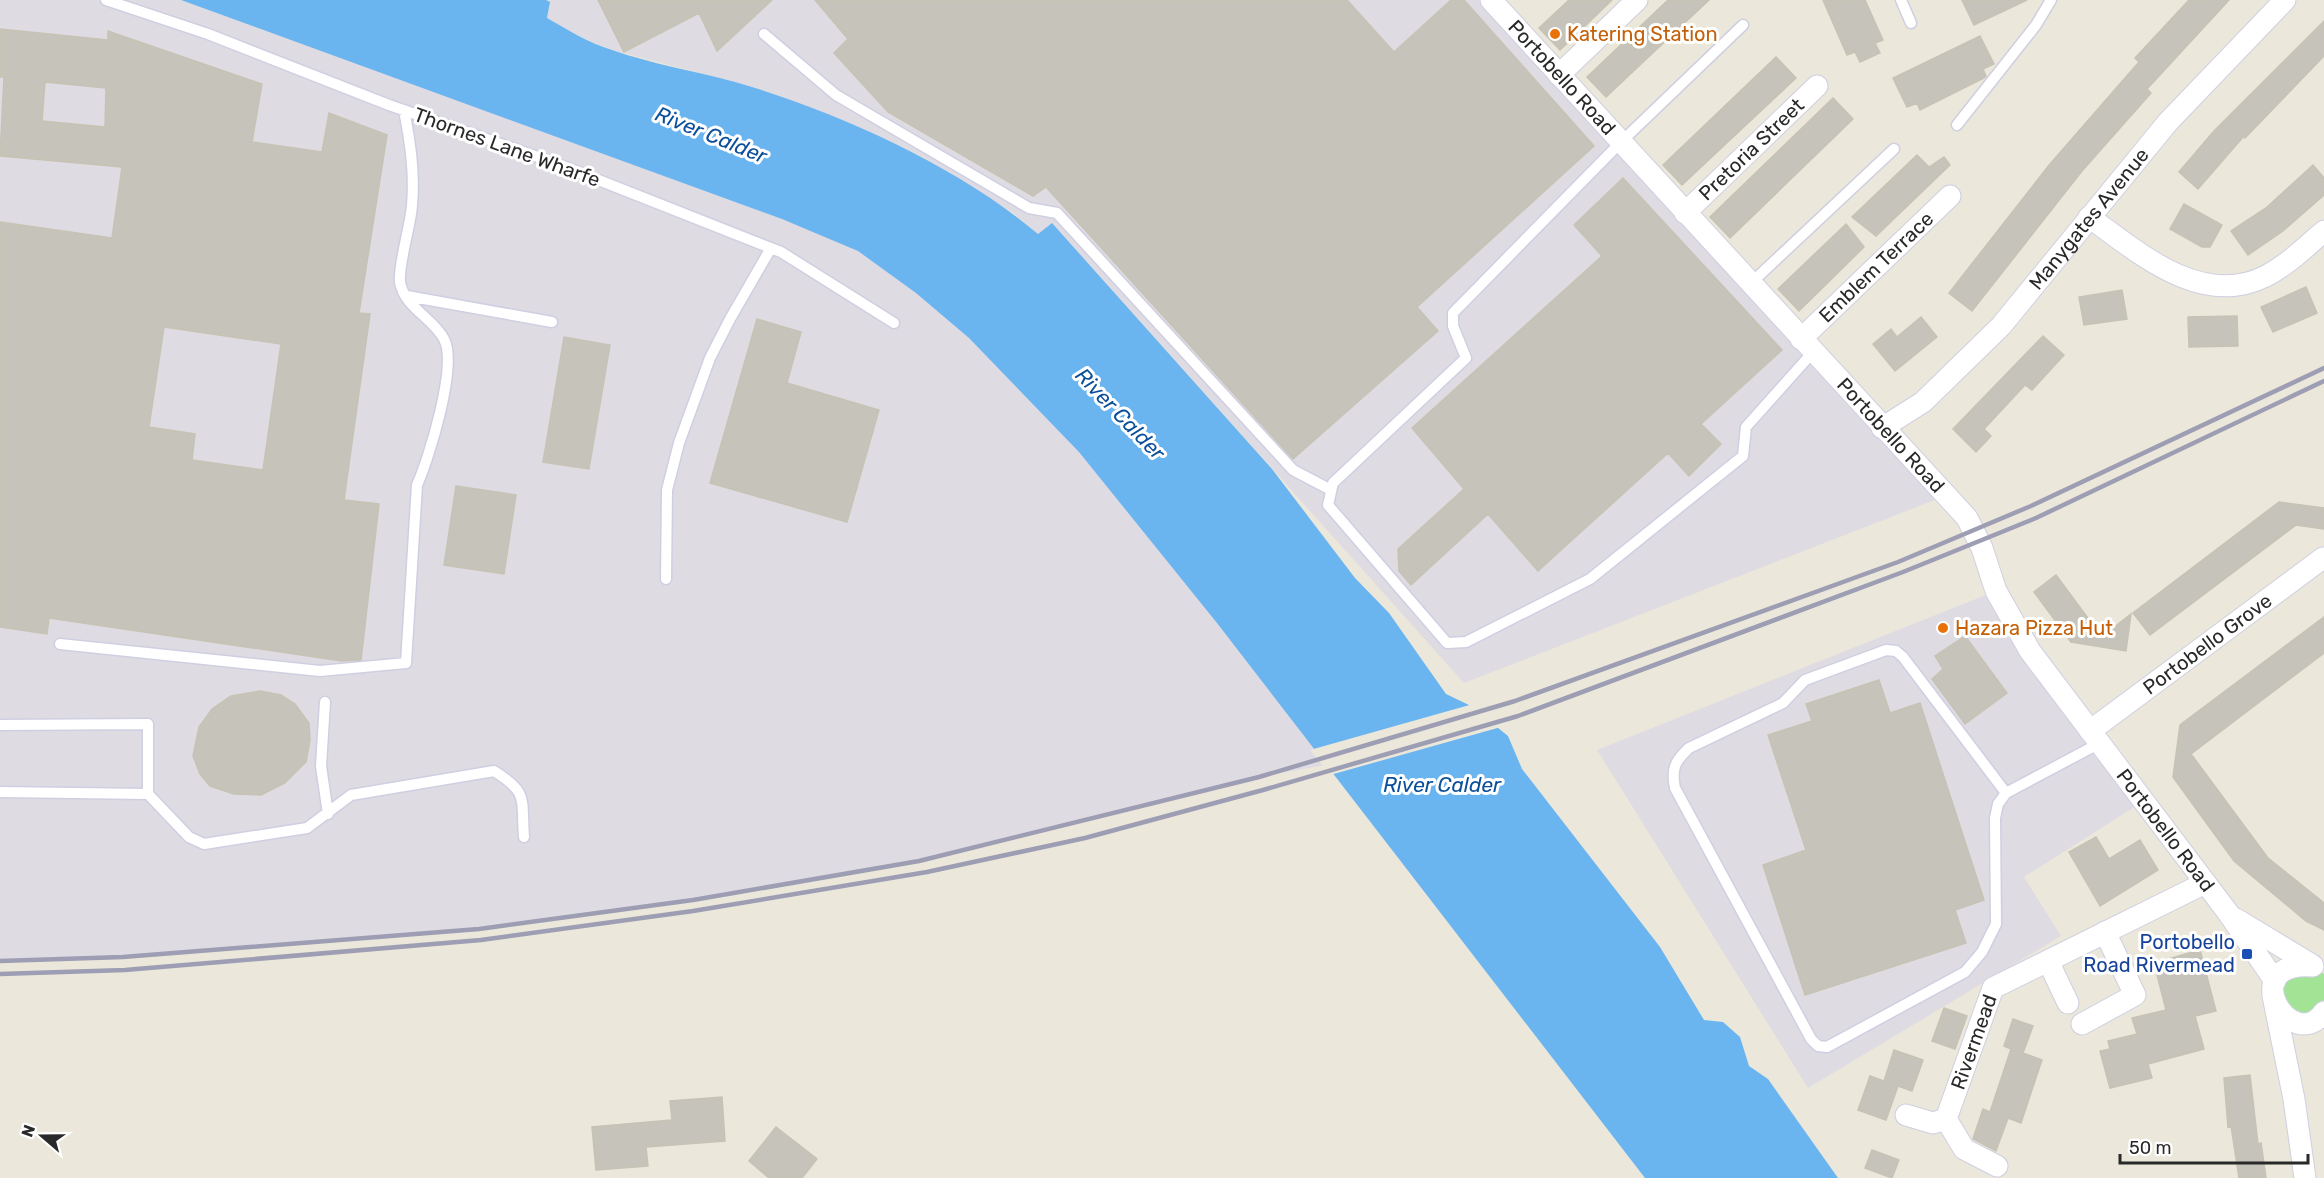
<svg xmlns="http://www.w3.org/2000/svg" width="2324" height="1178" font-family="Rubik,sans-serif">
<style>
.industrial{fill:#dfdbe3}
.green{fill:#a2e395}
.water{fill:#6ab5f0}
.pier{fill:#ebe7da}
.building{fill:#c6c3ba;stroke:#c6c3b4;stroke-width:1.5;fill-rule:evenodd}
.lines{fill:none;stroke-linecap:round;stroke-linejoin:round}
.lane-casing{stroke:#cfcfe2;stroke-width:13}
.street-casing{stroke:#cfcfe2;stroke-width:23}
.lane{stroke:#fff;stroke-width:10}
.street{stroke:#fff;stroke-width:21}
.rail{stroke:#9d9db3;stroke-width:4.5}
.food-dot{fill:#e8710a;stroke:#fff;stroke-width:2}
.transit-dot{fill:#1a4fb4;stroke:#fff;stroke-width:2}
.labels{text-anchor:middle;stroke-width:6;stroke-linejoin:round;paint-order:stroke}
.food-label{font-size:20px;fill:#c56008;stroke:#fff;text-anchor:start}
.street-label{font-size:20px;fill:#292929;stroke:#fff}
.transit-label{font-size:20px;fill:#164399;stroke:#fff;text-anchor:end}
.water-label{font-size:21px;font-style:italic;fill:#0b4f9a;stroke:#fff}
</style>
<rect width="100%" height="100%" fill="#ebe7da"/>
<!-- industrial -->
<path class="industrial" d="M0,0H360L924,223L1403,751L1259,777L919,861L693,900L479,929L123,957L0,961Z
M546,0H1491L1945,496L1464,683L1053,224L1038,234L1012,212L923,157L806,107L737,83L612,50L583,38L547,18L550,2Z
M1996,591L2144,801L2024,877L2061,936L1808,1088L1597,750Z"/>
<!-- green -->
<path class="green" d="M2313,966L2324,974V1012L2287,1019L2275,981Z"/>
<!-- water -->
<path class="water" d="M181,0H546L550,2L547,18C568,30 589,43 612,50C652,64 695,71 735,82C836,111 958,166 1038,234L1052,223L1272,469L1355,578L1389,613L1446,694L1471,706L1508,736L1522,769L1660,947L1704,1020L1723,1022L1740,1037L1749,1066L1768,1079L1838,1178H1645L1217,623L1079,452L969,338L916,293L858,251L782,219Z"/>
<!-- pier -->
<path class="pier" d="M1473,704L1501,727L1330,775L1310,750Z"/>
<!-- building -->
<path class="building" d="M598,0H772L717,51L699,13L624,52Z
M815,0H1347L1394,52L1451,0H1464L1594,146L1417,307L1438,331L1293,459L1046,187L1033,196L888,112L834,53L848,39Z
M1569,0H1612L1560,50L1539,28Z
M1668,0H1709L1606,97L1587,77Z
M1823,0H1865L1883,40L1875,43L1880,53L1860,62L1855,52L1847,55Z
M1962,0H2027L1974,25Z
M2189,0H2229L2147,89L2151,93L2082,171L1972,311L1949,293L2050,164L2139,62L2135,58Z
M2324,21V56L2245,138L2244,136L2198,189L2179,172L2214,131Z
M0,29L108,40V31L262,84L252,142L322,152L329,113L387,135L359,313L370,314L344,500L379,504L361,660L342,661L49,618L47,634L0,627V222L112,238L122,167L0,156L4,77H0ZM45,82L106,88L105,127L42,121ZM164,327L281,344L263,470L192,460L195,434L149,427Z
M1980,36L1994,64L1983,69L1986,76L1984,78L1920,110L1917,103L1907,107L1893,78Z
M1776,57L1796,78L1682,185L1663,165Z
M1833,98L1853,119L1730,238L1710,217Z
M1917,155L1929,167L1944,157L1950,165L1876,236L1852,217Z
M2313,165L2324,178V195L2283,231L2248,255L2231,231L2266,208Z
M1623,178L1782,350L1701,424L1721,444L1689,476L1668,453L1538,571L1488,514L1411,585L1399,571L1398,549L1464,489L1412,428L1602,256L1574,225Z
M2184,204L2222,225L2210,247H2202L2170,229Z
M1846,224L1864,247L1799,311L1778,289Z
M2306,287L2317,313L2273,332L2261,307Z
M2122,290L2127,319L2084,325L2079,297Z
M2237,316L2238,346L2189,347L2188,317Z
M1921,317L1937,337L1895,371L1873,344L1891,329L1897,337Z
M757,319L801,332L787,383L879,410L847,522L710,483Z
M2043,336L2064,355L2032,390L2025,385L1984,429L1991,436L1976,452L1953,429Z
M564,337L610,345L589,469L543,462Z
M456,486L516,495L504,574L444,565Z
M2279,502L2324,508V529L2296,525L2150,635L2133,613Z
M2056,575L2093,625L2113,628L2131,614L2126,651L2071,642L2034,592Z
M2324,617V653L2191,754L2268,858L2324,903V930L2306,921L2234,861L2173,777L2180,725Z
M1965,636L2007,693L1965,724L1932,679L1943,669L1935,656Z
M1879,680L1890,713L1920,703L1984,900L1955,910L1966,943L1805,995L1763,865L1806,850L1768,735L1812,721L1806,704Z
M260,691L281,695L295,704L309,723L310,740L306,762L285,783L261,795L234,794L210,786L200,774L193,756L199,727L212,709L231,696Z
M2096,837L2109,859L2140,840L2158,870L2100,906L2069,852Z
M2200,950L2216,1011L2195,1016L2204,1049L2148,1064L2152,1078L2110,1088L2100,1051L2110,1049L2108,1041L2137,1034L2132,1018L2166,1010L2154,963Z
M1944,1008L1967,1016L1955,1049L1932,1041Z
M2013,1019L2033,1026L2023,1053L2042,1060L2021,1123L2008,1118L1996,1151L1973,1139L1983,1109L1990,1112L2011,1049L2004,1046Z
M1894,1050L1923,1060L1912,1091L1898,1086L1886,1120L1858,1110L1870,1076L1884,1081Z
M2250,1075L2258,1144L2261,1143L2266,1178H2239L2231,1126L2228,1127L2224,1078Z
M722,1097L725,1141L646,1147L648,1166L596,1170L592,1127L672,1120L670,1101Z
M776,1127L817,1159L802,1178H769L749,1161Z
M1872,1150L1899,1160L1892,1178L1865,1168Z"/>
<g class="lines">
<!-- lane casing -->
<g class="lane-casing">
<path id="lane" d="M106,0L208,34L389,105L558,164L781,252L894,323
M1901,0L1911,23
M1743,25L1621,142L1453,313V326L1466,358L1333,483L1328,505L1447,643L1466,642L1590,579L1743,456L1746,427L1813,352
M764,34L836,95L1029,208L1057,213L1293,470L1331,490
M1957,125L2036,25L2051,0
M1750,284L1894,149
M407,296L552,322
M666,579L667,490L679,443L710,358L730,319L771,248
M60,644L320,671L406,663L417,485C429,458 458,365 444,339C433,318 404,307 400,282C398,265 411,224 412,205C415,173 410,141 404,110
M325,702L321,766L328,814
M0,725L148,724V794L189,837L204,844L307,828L351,795L494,771C529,793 521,798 524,837
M0,792L148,794
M2006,793L1903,657L1896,651L1886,650L1805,680L1783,703L1689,748C1675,761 1671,769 1675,788L1811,1039L1818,1046L1827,1047L1965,972L1982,952L1996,924L1995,818L1998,804L2006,793L2100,743"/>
</g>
<!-- street casing -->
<g class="street-casing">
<g id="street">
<path id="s1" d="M1491,0L1967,518L1982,548L1996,591L2030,651L2229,914L2275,981"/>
<path d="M1559,75L1637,0"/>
<path id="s2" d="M1685,213L1817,86"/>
<path d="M2089,217C2138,252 2201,309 2266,276C2287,265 2306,247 2324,231"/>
<path id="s3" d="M1801,339L1950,196"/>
<path id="s4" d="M1882,428L1923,402L2001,326L2168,122L2285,0"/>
<path id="s5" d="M2090,731L2323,558"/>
<path d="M2236,919L2312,965"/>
<path d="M2048,961L2068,1003"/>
<path d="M2313,966C2232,961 2293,1057 2324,1012"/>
<path d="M2273,996L2294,1099L2305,1178"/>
<path d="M2082,1024L2135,995L2105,932"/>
<path d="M1906,1115L1933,1123L1946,1119"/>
<path id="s6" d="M1997,1166L1964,1149L1946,1119L1993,988L2205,883"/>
</g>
</g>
<!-- lane -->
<use href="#lane" class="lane"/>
<!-- street -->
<use href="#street" class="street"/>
<!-- rail -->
<path class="rail" d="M0,961L123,957L479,929L693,900L919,861L1259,777L1515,701L1898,562L2031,506L2324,368
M0,974L125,970L481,940L693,911L927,872L1085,838L1263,790L1518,716L1903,572L2036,518L2324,381"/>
</g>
<!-- markers -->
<g class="food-dot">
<circle cx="1555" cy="34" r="6"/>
<circle cx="1943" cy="628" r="6"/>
</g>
<rect class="transit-dot" x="2241" y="948" width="12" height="12" rx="3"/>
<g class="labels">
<!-- food labels -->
<g class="food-label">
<text x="1567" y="41">Katering Station</text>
<text x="1955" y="635">Hazara Pizza Hut</text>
</g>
<!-- street labels -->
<g class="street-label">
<text dy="7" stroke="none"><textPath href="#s1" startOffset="105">Portobello Road</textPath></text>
<text transform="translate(507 147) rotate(20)" y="7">Thornes Lane Wharfe</text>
<text dy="7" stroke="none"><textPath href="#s2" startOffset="92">Pretoria Street</textPath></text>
<text dy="7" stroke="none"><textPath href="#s4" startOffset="296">Manygates Avenue</textPath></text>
<text dy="7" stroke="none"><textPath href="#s3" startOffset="104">Emblem Terrace</textPath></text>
<text dy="7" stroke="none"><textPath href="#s1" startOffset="591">Portobello Road</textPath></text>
<text dy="7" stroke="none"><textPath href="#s5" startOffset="146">Portobello Grove</textPath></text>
<text dy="7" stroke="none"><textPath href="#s1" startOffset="1076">Portobello Road</textPath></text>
<text dy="7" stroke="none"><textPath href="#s6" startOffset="154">Rivermead</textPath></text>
</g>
<!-- transit labels -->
<g class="transit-label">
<text x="2235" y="949">Portobello<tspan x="2235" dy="23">Road Rivermead</tspan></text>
</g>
<!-- water labels -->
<g class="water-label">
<text transform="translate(711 135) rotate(22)" y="7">River Calder</text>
<text transform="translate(1120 414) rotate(46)" y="7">River Calder</text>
<text x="1442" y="792">River Calder</text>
</g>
</g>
<!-- north arrow -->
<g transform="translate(42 1136) rotate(290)" stroke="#ffffff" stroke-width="4.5" paint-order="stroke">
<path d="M0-4.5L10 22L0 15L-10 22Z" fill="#292929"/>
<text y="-9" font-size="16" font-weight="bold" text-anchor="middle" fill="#292929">N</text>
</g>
<!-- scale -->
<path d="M2120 1154v9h188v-9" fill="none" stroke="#292929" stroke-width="3"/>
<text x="2129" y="1154" font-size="18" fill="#292929" stroke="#ffffff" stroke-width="4.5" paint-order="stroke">50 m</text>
</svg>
